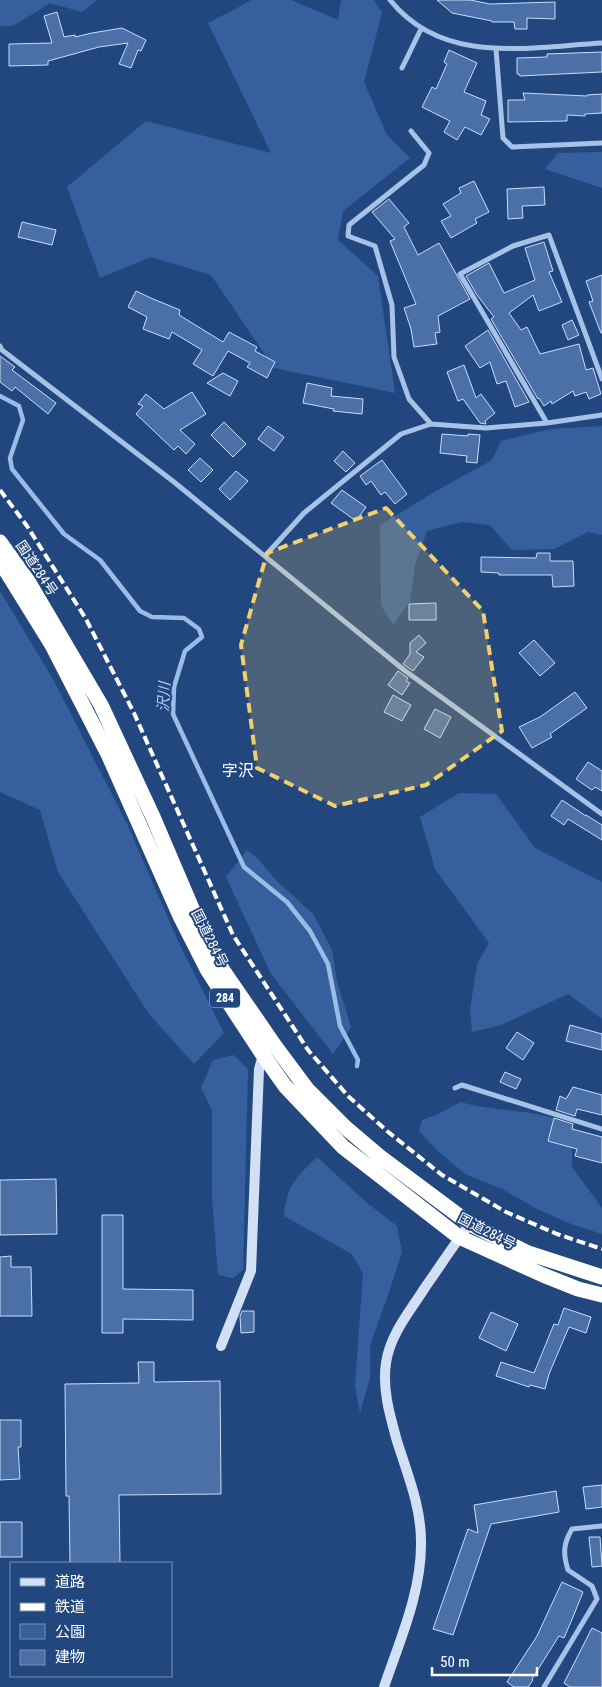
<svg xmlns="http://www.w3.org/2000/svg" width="602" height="1687" font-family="'Roboto Condensed','Noto Sans JP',sans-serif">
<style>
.green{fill:#36609d}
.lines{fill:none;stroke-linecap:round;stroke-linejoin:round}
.stream{stroke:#9cbce8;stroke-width:4.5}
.building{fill:#4b70a8;stroke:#cbddf5}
.street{stroke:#a8c2e7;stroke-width:5}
.secondary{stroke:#d2e0f6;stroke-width:10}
.highway{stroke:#fff;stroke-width:15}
.rail{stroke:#fff;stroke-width:4;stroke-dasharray:9 4;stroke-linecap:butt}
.marked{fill:#f2d16a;fill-opacity:0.2;stroke:#f2d16a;stroke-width:4;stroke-dasharray:10 6;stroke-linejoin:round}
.labels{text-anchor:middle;stroke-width:4;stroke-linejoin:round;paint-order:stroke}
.shield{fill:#22477f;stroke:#bdc8d9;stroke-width:1}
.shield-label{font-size:12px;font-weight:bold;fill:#fff}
.street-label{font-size:14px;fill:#fff;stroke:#22477f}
.water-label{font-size:15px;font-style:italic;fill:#b3ccef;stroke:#22477f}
.quarter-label{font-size:16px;fill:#fff;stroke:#22477f}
</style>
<rect width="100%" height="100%" fill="#22477f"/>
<!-- green -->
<path class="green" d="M0,0H97L82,12L50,3L13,26H0Z
M252,0H291L338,20L341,0H374L382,13L364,82L387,135L410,158L343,211L338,240L378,276L395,393L274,368L211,275L151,257L100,278L67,187L146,121L271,153L208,23Z
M602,152V188L545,169L558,153Z
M602,426V535L588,532L554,549L512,550L490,525L461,522L427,531L415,565L410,601L393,625L381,605L380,525L441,488L492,460L501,441L551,429Z
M0,591L54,681L128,826L179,943L224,1033L194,1064L149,1014L58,872L40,810L0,792Z
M459,793L496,794L535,848L602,882V1019L568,994L501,1025L472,1032L470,1010L477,964L489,943L435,869L420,817Z
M247,850L258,859L276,880L313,914L332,950L337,981L351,1027L333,1054L271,974L226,877Z
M234,1055L248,1069L243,1270L233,1278L218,1275L212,1198V1110L201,1088L213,1060Z
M461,1102C490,1111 521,1109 550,1117C558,1120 567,1125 575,1128L572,1144V1167L602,1208V1234L571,1224L535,1208L504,1190L465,1174L438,1151L419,1131L422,1120L436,1115Z
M317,1157L367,1203L397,1226L402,1252L387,1298L370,1345V1378L360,1413L355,1386L363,1273L352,1254L284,1216C287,1184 296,1178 317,1157Z"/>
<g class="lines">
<!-- stream -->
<path class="stream" d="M0,396L19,406L23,420L10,458L12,469L64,534L100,560L140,611L152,617L184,618L199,629L202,637L185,651L174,687L173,714L244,867L287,902L310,931L328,964L340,1026L358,1060L357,1066"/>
</g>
<!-- building -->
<path class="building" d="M437,0H470L490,4L555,2V19L527,18V29H515L514,22H492V21L452,13Z
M57,12L64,37L75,35V37L92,33L122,28L146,40L141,51L138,50L131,68L119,64L128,43L99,47L48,61V65L9,66V44L52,43L44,16Z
M449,50L477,63L464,92L486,101L481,115L490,119L481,135L465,127L457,140L444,132L450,121L422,107L432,87L436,89L447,64L444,62Z
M602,52V72L520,76L519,74H517V58L547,57V54Z
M523,93L587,96V95L602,94V113L585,114V116L567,115V121L508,122V100H525Z
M474,181L489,212L475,219L477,223L451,238L441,221L451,216L443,204L461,193L459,188Z
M544,187L545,205L522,206L523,218L508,219L507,189Z
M389,199L409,223L404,227L418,255L439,243L470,299L438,316L440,332L435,333L437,344L414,347L411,329L404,308L416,304L390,241L395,239L372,212Z
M22,222L56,230L52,245L18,237Z
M544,242L553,271L549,272L562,302L539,311L533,295L509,313L521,330L527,327L540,354L579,344L586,370L593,368L601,394L589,399L586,392L575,396L573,391L552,404L551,401L544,406L539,398L538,399L491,319L494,317L477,295L466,276L489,263L504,293L535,280L525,248Z
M602,275V333H601L589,302L593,301L586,281Z
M136,291L153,299L180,310L179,315L223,342L229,332L257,347L255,351L275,362L267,378L247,367L250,363L228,351L213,376L193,364L202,350L172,332L169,339L143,329L147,317L128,307Z
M572,320L579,335L568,340L562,325Z
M488,330L529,402L515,407L506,381L497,384L490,362L480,368L465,346Z
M0,356L15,367L12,370L56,403L48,414L15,387L12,391L0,382Z
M464,365L476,398L481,394L495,413L485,421L486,424L480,423L463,399L458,401L447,372Z
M223,373L238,381L230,396L207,383Z
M307,383L332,388L331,396L363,399L362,414L333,411L334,409L303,403Z
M192,392L206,414L180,430L195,444L186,454L178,446L174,450L136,414L143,406L138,404L146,394L164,409Z
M224,422L246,444L233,457L211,435Z
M268,426L284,437L274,451L258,439Z
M442,434L468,436V434L480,435L477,463L466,462L467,456L440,453Z
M343,451L355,463L346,472L334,461Z
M200,458L213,470L201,482L188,470Z
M382,460L407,494L395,504L385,492L381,495L371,481L366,485L360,476Z
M236,471L248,481L230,500L219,489Z
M342,490L366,507L356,521L331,503Z
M537,553H550V561H573L574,586L553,587L552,575H499V573L481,572V557L536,558Z
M436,603V620H409V604Z
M419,635L426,643L416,652L424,657L413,671L403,664L410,654V643Z
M534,640L555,663L540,676L519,653Z
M398,671L408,678L406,681L410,683L402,695L388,685Z
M575,692L587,708L550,734L552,737L532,748L519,727L540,717Z
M393,695L411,705L402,721L384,712Z
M435,709L451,717L440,738L424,729Z
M588,762L602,771V791L595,787L592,790L576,779Z
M562,800L586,816V815L602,825V840L568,819L564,825L551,816Z
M570,1025L602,1034V1050L566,1041Z
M517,1032L534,1043L523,1060L506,1048Z
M505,1072L521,1079L516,1089L500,1082Z
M573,1087L602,1095V1115L577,1109L575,1116L556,1110L560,1096L566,1099Z
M554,1118L573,1124L572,1129L602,1137V1163L575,1156L577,1149L548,1141Z
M56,1179L57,1234L0,1235V1180Z
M102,1215H123V1289L193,1290V1320L123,1319V1333H102Z
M11,1256V1267H31L32,1316H0V1257Z
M564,1308L591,1317L586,1333L569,1327L549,1374L545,1389L530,1385L529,1387L496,1376L501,1362L534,1373L554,1324L558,1325Z
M242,1311H254V1332L241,1333L240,1316Z
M491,1312L518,1324L506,1351L479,1338Z
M138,1362H154V1382L220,1381L221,1494L119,1495L120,1563H70L69,1496H66L65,1384L139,1383Z
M0,1420H21V1447H18L20,1479L0,1480Z
M602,1485V1507L586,1509L583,1487Z
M556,1491L559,1512L491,1524L453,1635L433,1629L468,1529L478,1533L474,1505Z
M0,1522H22V1557H0Z
M589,1537H600L602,1566L592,1567Z
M562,1582L583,1592L573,1617L564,1638L559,1636L532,1679L533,1680L528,1687H514L507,1682L537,1636Z
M592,1628L602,1633V1687H570L564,1683Z"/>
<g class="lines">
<!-- street -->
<path class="street" d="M390,0C443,66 528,47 602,43
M496,49L503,138L512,147L602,143
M402,68L421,29
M411,131L429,153L424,165L349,225L348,236L375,246L392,305L394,357L409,399L431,424
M0,346L2,350L174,482L404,670L602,814
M547,423L460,274L513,246L549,235L602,379
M265,556L304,513L401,434L431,424L486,428L547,423L602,415
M455,1088L462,1085L602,1129
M544,1687L597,1599L592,1586L568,1570C563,1554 563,1544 572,1529L602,1526"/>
<!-- secondary -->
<path class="secondary" d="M221,1346L251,1271L259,1069L263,1055L266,1053
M384,1687C400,1640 422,1591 421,1541C421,1506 407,1473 397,1441C390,1416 382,1389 386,1363C390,1334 411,1310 426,1286C441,1265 454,1244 470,1224"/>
<!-- highway -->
<path class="highway" d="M0,542L28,581L101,705L153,817L194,913L222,969L275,1046L307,1089L346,1128L379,1156L470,1224L528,1253L602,1277
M0,561L52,645L108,754L180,916L208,971L263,1055L285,1086L343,1147L459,1237L543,1275L578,1289L602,1295"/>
<!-- rail -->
<path class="rail" d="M0,490L27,526L86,619L134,713L233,935L308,1050L348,1096L387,1131L442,1175L506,1212L557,1234L602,1249"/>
</g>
<!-- marked area -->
<path class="marked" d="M386,508L483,611L502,731L426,785L335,806L257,768L241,645L267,553Z"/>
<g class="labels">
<!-- shield labels -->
<rect class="shield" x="210" y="988.5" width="30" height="19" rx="4"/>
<g class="shield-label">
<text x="225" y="1002">284</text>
</g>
<!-- street labels -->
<g class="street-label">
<text transform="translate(37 568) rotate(56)" y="5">国道284号</text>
<text transform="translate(210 938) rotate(63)" y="5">国道284号</text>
<text transform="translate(487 1231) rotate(27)" y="5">国道284号</text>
</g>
<!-- water labels -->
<g class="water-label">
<text transform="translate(164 697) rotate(-87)" y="5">沢川</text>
</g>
<!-- quarter labels -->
<g class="quarter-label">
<text x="238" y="776">字沢</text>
</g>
</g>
<!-- legend -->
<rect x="10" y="1562" width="162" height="115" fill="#22477f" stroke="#7a91b2"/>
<rect x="20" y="1578" width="25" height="8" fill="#d2e0f6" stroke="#7a91b2"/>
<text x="55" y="1587" font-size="15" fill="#ffffff">道路</text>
<rect x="20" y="1603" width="25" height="8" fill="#ffffff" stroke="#7a91b2"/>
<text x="55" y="1612" font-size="15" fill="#ffffff">鉄道</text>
<rect x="20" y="1624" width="25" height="15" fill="#36609d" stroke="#7a91b2"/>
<text x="55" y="1637" font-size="15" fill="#ffffff">公園</text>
<rect x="20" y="1650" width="25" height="15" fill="#4b70a8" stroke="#7a91b2"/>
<text x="55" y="1662" font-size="15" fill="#ffffff">建物</text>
<!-- scale -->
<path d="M432 1667v8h105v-8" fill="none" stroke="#ffffff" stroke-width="2.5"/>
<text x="440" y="1667" font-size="15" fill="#ffffff" stroke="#22477f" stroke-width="4" paint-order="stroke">50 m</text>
</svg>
